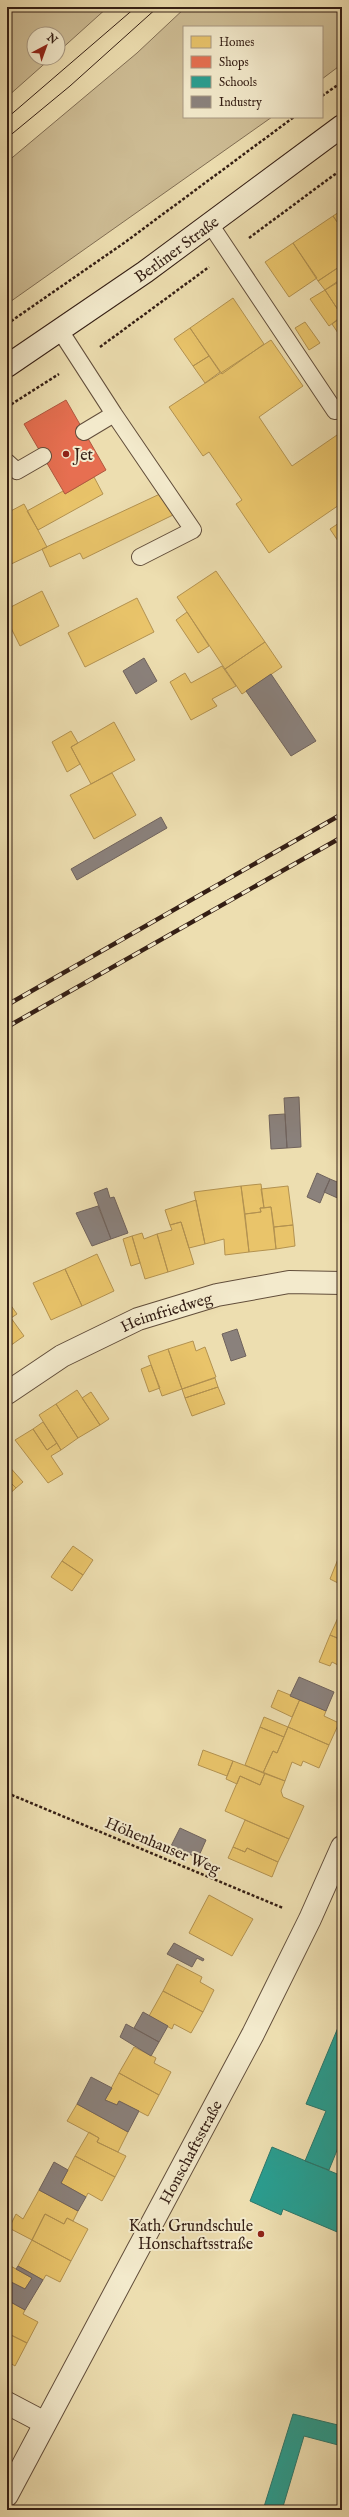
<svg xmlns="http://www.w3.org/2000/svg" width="349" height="2517" font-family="'IM FELL English',serif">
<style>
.green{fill:#cebd95;stroke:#816e54}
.homes{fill:#e9c46a;stroke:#b39250}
.shops{fill:#e76f51;stroke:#b1573f}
.schools{fill:#2a9d8f;stroke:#2d776a}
.industry{fill:#8a817c;stroke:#70635d}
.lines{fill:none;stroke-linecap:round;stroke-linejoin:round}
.lane-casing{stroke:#624e3b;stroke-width:18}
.street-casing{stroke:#624e3b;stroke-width:24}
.secondary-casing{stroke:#341e14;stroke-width:24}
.path{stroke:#341e14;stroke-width:2.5;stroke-dasharray:3 2;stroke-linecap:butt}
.lane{stroke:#f3eacc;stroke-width:16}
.street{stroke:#f3eacc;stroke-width:22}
.secondary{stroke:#f3eacc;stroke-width:22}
.tram{stroke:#341e14;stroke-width:1}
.rail-casing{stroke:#341e14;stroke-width:4.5}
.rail{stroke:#f3eacc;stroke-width:3;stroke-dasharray:9;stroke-linecap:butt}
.poi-dot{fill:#8f2418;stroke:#f3eacc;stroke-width:1.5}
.labels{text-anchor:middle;stroke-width:4;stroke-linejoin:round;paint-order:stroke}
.street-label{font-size:16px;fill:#341e14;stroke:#f3eacc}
.poi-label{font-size:16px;fill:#341e14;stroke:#f3eacc;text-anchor:start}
</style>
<rect width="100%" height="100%" fill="#eddeb0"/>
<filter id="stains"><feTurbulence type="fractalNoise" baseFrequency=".005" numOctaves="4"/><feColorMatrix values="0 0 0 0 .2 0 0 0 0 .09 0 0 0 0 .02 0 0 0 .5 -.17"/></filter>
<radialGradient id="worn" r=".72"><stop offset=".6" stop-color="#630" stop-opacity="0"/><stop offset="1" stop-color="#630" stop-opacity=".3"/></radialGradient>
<!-- green -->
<path class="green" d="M7,7H108L58,52V34H34V58H51L7,97Z
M186,7H342V64L322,79V27H184V117H272L7,304V162L137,53Z"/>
<!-- homes -->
<path class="homes" d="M342,210V229L333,216Z
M333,216L342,229V265L318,281L293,243Z
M293,243L317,278L289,297L265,262Z
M342,265V280L325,290L318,281Z
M341,279L342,281V316L325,290Z
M325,290L342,316L329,326L310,299Z
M233,298L264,344L222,374L190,328Z
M342,317V339L332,324Z
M305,322L320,343L309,350L295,328Z
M190,328L209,356L193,366L174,339Z
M271,340L303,386L259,417L292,466L337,435L342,443V503L269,553L236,504L242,500L209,452L203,456L169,407Z
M209,356L220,372L205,383L193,366Z
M94,477L103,494L38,530L27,511L63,491L65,494Z
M162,493L173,515L83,559L80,553L50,567L42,549Z
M24,504L47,547L7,566V513Z
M342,521V547L330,529Z
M216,571L265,642L225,669L177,597Z
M42,591L59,626L20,646L7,620V609Z
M137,598L154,632L85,667L68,633Z
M187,612L209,646L198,653L176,620Z
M265,642L282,667L242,694L225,669Z
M222,666L236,686L212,699L217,706L191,720L170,682L185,673L191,683Z
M114,722L135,760L91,784L71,747Z
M71,731L78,743L71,747L80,764L67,772L52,742Z
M112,773L136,815L94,839L70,795Z
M261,1184L264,1208H260L261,1212L245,1214L241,1186Z
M241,1186L249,1252L225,1255L224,1239L205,1244L194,1192Z
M288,1186L293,1225L274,1227L271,1207L264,1208L261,1189Z
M196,1200L205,1244L189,1248L181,1222L170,1225L165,1210Z
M271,1207L276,1249L249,1252L245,1214L261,1212L260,1208Z
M181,1222L194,1264L168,1272L157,1234L172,1230L170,1225Z
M293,1225L295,1246L276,1249L274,1227Z
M142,1233L144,1239L157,1234L168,1272L145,1279L132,1236Z
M132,1236L140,1263L131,1266L123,1239Z
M97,1254L114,1291L82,1306L65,1269Z
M65,1269L82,1306L51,1320L33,1283Z
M7,1300L17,1314L11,1318L24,1336L7,1348Z
M193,1341L196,1351L205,1347L216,1377L182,1389L168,1349Z
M168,1349L182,1389L162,1396L148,1356Z
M151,1365L160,1388L149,1392L141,1369Z
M215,1378L218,1387L185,1398L182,1389Z
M218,1387L225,1404L192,1416L185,1398Z
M77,1390L100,1425L78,1438L56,1404Z
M91,1392L109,1419L100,1425L82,1398Z
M56,1404L78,1438L61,1450L39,1415Z
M43,1422L57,1443L47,1450L33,1429Z
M33,1429L47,1450L57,1443L61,1450L51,1456L63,1474L48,1483L15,1440Z
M7,1464L23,1482L16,1488L7,1479Z
M7,1479L16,1488L7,1496Z
M73,1546L93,1560L83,1575L62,1561Z
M338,1559L342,1561V1585L330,1579Z
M62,1561L83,1575L72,1591L51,1577Z
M342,1609V1640L330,1635Z
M330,1635L342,1640V1667L332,1662L330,1666L319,1662Z
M278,1690L300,1699L292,1717L271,1707Z
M300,1699L326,1711L324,1716L339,1723L329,1745L288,1727Z
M264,1717L288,1727L284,1737L260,1727Z
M260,1727L284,1737L277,1753L273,1751L263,1773L245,1765Z
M288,1727L329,1745L319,1768L303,1761L301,1766L292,1762L285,1781L263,1773L273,1751L277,1753Z
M203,1750L233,1761L227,1776L198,1765Z
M233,1761L265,1773L260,1785L240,1776L237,1784L226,1779Z
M265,1773L285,1781L281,1791L283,1797L304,1806L289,1839L225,1811L240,1776L260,1785Z
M245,1820L289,1839L278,1862L247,1848L245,1852L233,1847Z
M233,1847L245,1852L247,1848L278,1862L272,1877L228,1858Z
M209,1895L253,1919L232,1956L189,1933Z
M177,1964L202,1977L200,1982L214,1990L203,2012L163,1991Z
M163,1991L203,2012L191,2033L174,2024L172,2029L149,2016Z
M134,2047L156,2058L154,2063L171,2072L159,2095L119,2073Z
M119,2073L159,2095L148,2116L119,2101L117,2105L105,2100Z
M77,2104L128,2132L118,2152L97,2142L99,2138L67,2121Z
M89,2132L99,2138L97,2142L126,2156L115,2177L75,2156Z
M75,2156L115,2177L102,2201L88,2193L86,2197L61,2183Z
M39,2190L78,2211L73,2221L67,2218L64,2224L45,2214L32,2240L9,2228L16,2214L23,2219Z
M45,2214L64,2224L67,2218L88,2229L71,2261L32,2240Z
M32,2240L71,2261L60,2282L46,2275L43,2280L18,2266Z
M7,2264L32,2278L25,2289L7,2280Z
M7,2300L25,2310L23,2314L38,2322L27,2343L7,2333Z
M7,2333L27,2343L15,2366L7,2361Z"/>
<!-- shops -->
<path class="shops" d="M66,400L106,470L65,494L24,424Z"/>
<!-- schools -->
<path class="schools" d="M342,2018V2138L329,2170L305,2161L326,2111L306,2104Z
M272,2147L342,2176V2234L283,2209L281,2215L250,2201Z
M293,2414L342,2426V2446L304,2436L282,2510H263Z"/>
<!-- industry -->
<path class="industry" d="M144,658L157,681L136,694L123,671Z
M271,674L316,741L291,756L246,691Z
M161,817L167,828L77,880L71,869Z
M299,1097L301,1147L287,1148L284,1098Z
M285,1114L287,1148L271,1149L269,1115Z
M317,1173L330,1179L320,1203L307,1197Z
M330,1179L342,1184V1200L324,1192Z
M107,1188L110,1198L114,1197L128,1233L111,1239L94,1193Z
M98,1206L111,1239L92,1246L76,1213Z
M237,1329L246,1356L231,1361L222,1334Z
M299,1677L334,1692L326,1711L290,1696Z
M180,1828L206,1840L198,1858L171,1846Z
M174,1943L204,1959L203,1961L197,1958L192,1967L167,1954Z
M143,2012L168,2026L159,2042L134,2028Z
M126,2024L159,2042L151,2056L120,2037Z
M91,2077L112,2088L105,2100L117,2105L119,2101L139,2111L128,2132L77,2104Z
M54,2162L68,2170L61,2183L86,2197L78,2211L39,2190Z
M18,2266L43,2280L25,2310L7,2300V2280L25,2289L32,2278L16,2269Z"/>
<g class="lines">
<!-- lane casing -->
<g class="lane-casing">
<path id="lane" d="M210,224L335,411
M61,332L114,414L193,530L140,557
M84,432L114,414
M7,462L17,471L43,456"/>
</g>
<!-- street casing -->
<g class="street-casing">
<g id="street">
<path id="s1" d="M7,1393L62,1356L138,1319L217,1295L289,1282L342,1283"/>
<path d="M7,2403L45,2423"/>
<path id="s2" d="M7,2495L253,2034L310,1919L342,1847"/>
</g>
</g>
<!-- secondary casing -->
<g class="secondary-casing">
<g id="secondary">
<path id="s3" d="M7,366L145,272L342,126"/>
</g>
</g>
<!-- path -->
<path class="path" d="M322,96L342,82
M249,238L342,169
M7,324L124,243L294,117
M100,347L209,267
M7,407L59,374
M7,1793L283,1908"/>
<!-- lane -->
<use href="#lane" class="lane"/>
<!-- street -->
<use href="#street" class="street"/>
<!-- secondary -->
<use href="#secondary" class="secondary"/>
<!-- tram -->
<path class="tram" d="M7,118L136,7
M7,138L70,86L158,7"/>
<!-- rail casing -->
<g class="rail-casing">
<path id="rail" d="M7,1005L342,814
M7,1027L342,837"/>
</g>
<!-- rail -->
<use href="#rail" class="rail"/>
</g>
<!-- markers -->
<g class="poi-dot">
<circle cx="66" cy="454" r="4"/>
<circle cx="261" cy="2234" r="4"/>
</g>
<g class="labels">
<!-- street labels -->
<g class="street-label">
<text dy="6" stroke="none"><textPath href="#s3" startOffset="206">Berliner Straße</textPath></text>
<text dy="6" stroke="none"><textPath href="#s1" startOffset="180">Heimfriedweg</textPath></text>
<text transform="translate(163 1845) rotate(23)" y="6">Höhenhauser Weg</text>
<text dy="6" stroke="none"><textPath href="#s2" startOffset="389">Honschaftsstraße</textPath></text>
</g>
<!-- poi labels -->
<g class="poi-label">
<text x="74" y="460">Jet</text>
<text x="253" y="2231" text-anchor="end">Kath. Grundschule<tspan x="253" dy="18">Honschaftsstraße</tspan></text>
</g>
</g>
<!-- margin -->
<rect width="349" height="2517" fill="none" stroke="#eddeb0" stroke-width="24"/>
<rect x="8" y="8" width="333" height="2501" fill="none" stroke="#341e14" stroke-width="2"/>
<rect x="12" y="12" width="325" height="2493" fill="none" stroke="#341e14"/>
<!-- legend -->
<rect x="183" y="26" width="140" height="92" fill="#f3eacc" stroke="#a79882"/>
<rect x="191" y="36" width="20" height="12" fill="#e9c46a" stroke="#a79882"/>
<text x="219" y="46" font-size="12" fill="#341e14">Homes</text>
<rect x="191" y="56" width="20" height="12" fill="#e76f51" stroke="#a79882"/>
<text x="219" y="66" font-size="12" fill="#341e14">Shops</text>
<rect x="191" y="76" width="20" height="12" fill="#2a9d8f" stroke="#a79882"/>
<text x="219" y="86" font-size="12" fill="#341e14">Schools</text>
<rect x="191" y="96" width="20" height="12" fill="#8a817c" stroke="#a79882"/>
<text x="219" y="106" font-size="12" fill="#341e14">Industry</text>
<!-- north arrow -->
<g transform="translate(46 46) rotate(41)"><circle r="19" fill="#f3eacc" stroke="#a79882"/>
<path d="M0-3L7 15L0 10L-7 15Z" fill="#8f2418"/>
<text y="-6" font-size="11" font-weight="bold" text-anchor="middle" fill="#341e14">N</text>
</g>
<rect width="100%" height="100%" filter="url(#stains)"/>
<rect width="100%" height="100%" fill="url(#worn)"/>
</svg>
